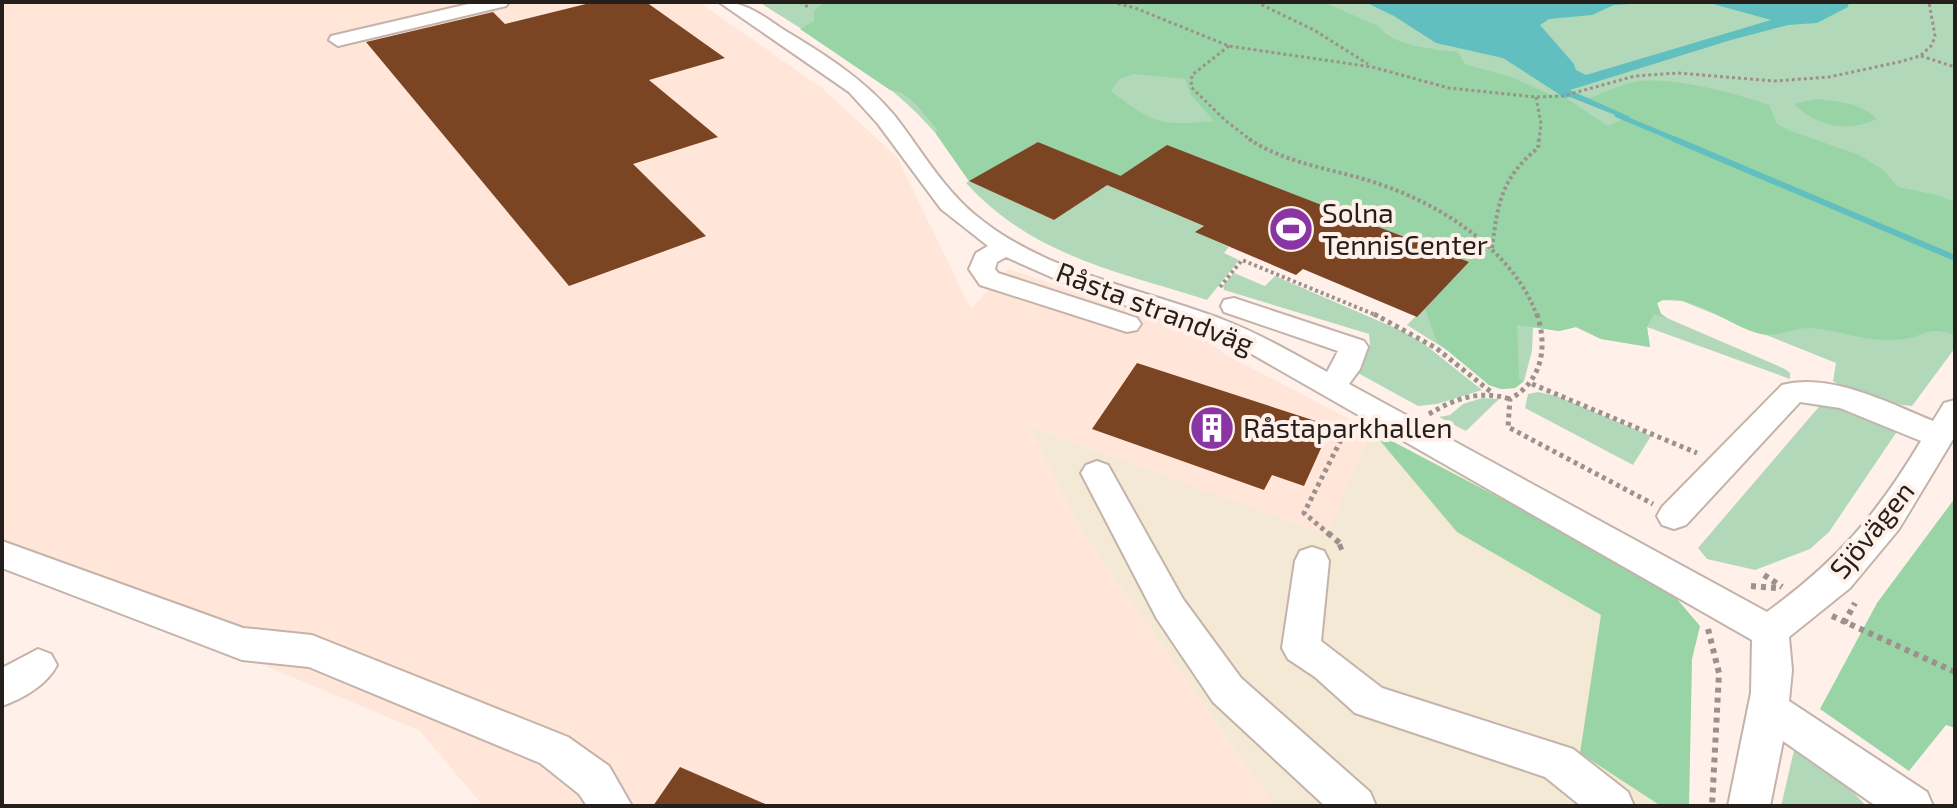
<svg xmlns="http://www.w3.org/2000/svg" width="1957" height="808" font-family="'Exo 2',sans-serif">
<style>
.built{fill:#ffe6d9}
.industrial{fill:#f4e9d4}
.green{fill:#b2d8ba}
.forest{fill:#98d4a6;fill-rule:evenodd}
.water{fill:#61bfc0}
.lines{fill:none;stroke-linecap:round;stroke-linejoin:round}
.stream-far1{stroke:#61bfc0;stroke-width:5}
.stream{stroke:#61bfc0;stroke-width:6}
.building{fill:#7b4423}
.minor-casing{stroke:#c3b3aa;stroke-width:4}
.path-far3{stroke:#9c918c;stroke-width:3;stroke-dasharray:3 3;stroke-linecap:butt}
.path-far2{stroke:#9c918c;stroke-width:4;stroke-dasharray:3 3;stroke-linecap:butt}
.path-far1{stroke:#9c918c;stroke-width:5;stroke-dasharray:4 4;stroke-linecap:butt}
.path{stroke:#9c918c;stroke-width:6;stroke-dasharray:5 5;stroke-linecap:butt}
.minor{fill:#fff;fill-rule:evenodd}
.labels{text-anchor:middle;stroke-width:8;stroke-linejoin:round;paint-order:stroke}
.poi-label{font-size:28px;fill:#251f1c;stroke:#fff1ea;text-anchor:start}
.street-label{font-size:28px;fill:#251f1c;stroke:#fff1ea}
</style>
<rect width="100%" height="100%" fill="#fff1ea"/>
<!-- built -->
<path class="built" d="M2,2H699L822,88L897,157L971,309L1008,269L1197,331L1223,353L1371,430L1326,536L1030,426L1081,530L1275,806H483L420,731L2,554Z"/>
<!-- industrial -->
<path class="industrial" d="M1029,426L1326,535L1371,430L1665,585L1700,626L1692,659L1689,806H1275L1081,530Z"/>
<!-- green -->
<path class="green" d="M759,2H1955V348L1912,406C1886,404 1855,396 1833,381L1836,363L1682,301L1662,300L1657,303L1661,314L1667,318L1785,369L1790,373V379L1647,327L1650,347L1601,339L1576,327L1559,331L1533,327L1532,351L1524,381L1515,388L1501,389L1489,385L1461,359L1407,325L1469,262L1167,146L1121,176L1038,142L970,181L1054,220L1107,185L1204,226L1196,232L1229,247L1224,253L1239,260L1207,300C1116,271 1033,256 966,183L969,181C958,166 948,150 937,135C890,78 820,42 759,2Z
M1234,273L1265,286L1275,276L1402,331L1423,343L1482,390L1437,404L1418,406L1356,372L1370,344L1369,334L1224,290L1223,285Z
M1538,392L1557,396L1651,436L1633,465L1525,408L1528,394Z
M1482,398L1499,399L1466,431L1439,417L1450,415L1463,404Z
M1823,402L1854,409L1898,430L1829,532L1810,549L1755,570L1707,559L1698,548Z
M1795,746L1817,752L1866,806H1781Z"/>
<!-- forest -->
<path class="forest" d="M825,2H1323L1378,26C1394,47 1434,49 1458,52L1465,64L1514,78L1551,95L1560,94L1608,126L1628,117L1587,99C1602,94 1618,85 1634,82C1668,75 1736,93 1769,105L1777,124L1788,130L1859,155L1883,170L1898,187L1937,195L1955,202V335C1926,325 1928,336 1902,339C1870,344 1841,330 1810,328C1796,327 1782,335 1767,335C1738,334 1685,286 1657,303L1661,314L1667,318L1654,314L1647,327L1650,347L1601,339L1576,327L1559,331L1517,325L1519,379L1524,381L1515,388L1501,389L1489,385L1437,342L1425,309L1469,262L1167,146L1121,176L1038,142L969,181L936,134L937,129C924,115 910,91 890,90L800,29L814,21V11ZM1134,74L1185,79L1191,95L1214,121C1161,126 1154,124 1111,91L1119,79Z
M1816,99C1839,102 1859,102 1877,119C1848,133 1817,127 1794,104Z
M1371,430L1665,585L1700,626L1692,659L1689,806H1661L1580,753L1601,615L1457,532Z
M1955,498V728L1946,725L1909,771L1820,709L1877,603Z"/>
<!-- water -->
<path class="water" d="M1365,2H1664L1614,5L1592,15L1549,19L1540,25L1574,64L1576,70L1586,75L1771,20L1706,2H1849L1848,7L1817,23L1788,25L1731,40L1570,90L1630,117L1625,119L1570,97L1565,98L1503,58L1436,43L1394,16Z"/>
<g class="lines">
<!-- stream-far1 -->
<path class="stream-far1" d="M1617,115L1679,141"/>
<!-- stream -->
<path class="stream" d="M1674,139L1955,258"/>
</g>
<!-- building -->
<path class="building" d="M594,2H646L725,58L649,80L718,137L633,164L706,236L569,286L366,42L493,12L505,24Z
M1038,142L1121,176L1054,220L969,181Z
M1167,145L1469,262L1417,317L1303,269L1296,275L1195,232L1204,226L1107,185Z
M1137,363L1331,426L1304,486L1272,475L1264,490L1092,429Z
M680,767L770,806H653Z"/>
<g class="lines">
<!-- minor casing -->
<g class="minor-casing">
<path id="minor" d="M477,2H509L506,6L338,46L329,40L331,36Z
M719,2C747,2 761,15 784,30C824,54 864,79 894,115C920,148 941,186 974,214C1044,273 1141,288 1224,320C1260,334 1293,353 1327,372L1338,351L1224,312L1221,306L1224,300L1234,298L1364,341L1368,347L1360,369L1349,384L1767,612C1838,560 1876,516 1921,441L1840,408L1800,402L1686,525L1674,529L1662,525L1657,516L1662,507L1782,385C1830,372 1889,403 1933,421L1944,403L1955,400V436L1899,529L1850,588L1789,637L1792,670L1789,701L1927,792L1933,806H1876L1783,741L1770,806H1728L1751,693L1752,640L1236,345L1069,285L1006,257L997,262L995,269L998,273L1137,318L1141,324L1137,330L1127,332L980,285L969,269L976,253L988,246L941,209L878,124L849,92Z
M1097,461L1108,465L1183,599L1241,678L1370,792L1376,806H1325L1213,702L1157,619L1081,473L1086,465Z
M2,541L243,628L312,635L568,737L609,766L632,806H587L579,794L540,763L309,667L242,660L2,568Z
M1312,547L1324,551L1329,561L1321,641L1382,688L1573,749L1628,792L1634,806H1581L1545,777L1355,713L1315,677L1288,659L1282,648L1295,561L1300,551Z
M38,649L51,654L57,665C47,685 22,699 2,706V668Z"/>
</g>
<!-- path-far3 -->
<path class="path-far3" d="M800,2L808,7
M1112,2L1135,8L1229,46L1372,67L1449,88L1536,97L1563,96L1635,76L1678,73L1775,81L1829,77L1899,62L1920,56L1932,45L1935,36L1929,2
M1256,2L1314,30L1368,64
M1229,46L1192,75L1191,87L1226,121L1252,141
M1921,56L1955,67
M1536,97L1541,124L1539,141"/>
<!-- path-far2 -->
<path class="path-far2" d="M1249,139C1290,166 1338,169 1382,185C1444,206 1515,253 1537,316
M1492,248C1498,203 1501,178 1538,148L1539,139
M1220,287L1242,260L1378,316"/>
<!-- path-far1 -->
<path class="path-far1" d="M1374,314L1436,348L1491,392
M1537,314C1548,348 1542,381 1510,399L1508,427L1653,504
M1532,384L1697,453
M1429,414C1456,398 1479,390 1510,399
M1330,535L1304,513L1346,430L1356,429"/>
<!-- path -->
<path class="path" d="M1328,533L1343,546L1336,549
M1764,575L1782,587
M1751,586L1776,588
M1832,616L1955,672
M1844,623L1855,603
M1708,629L1719,673L1712,806"/>
<!-- minor -->
<use href="#minor" class="minor"/>
</g>
<!-- icons -->
<defs>
<g id="stadium-disc" transform="scale(2.3)"><circle r="9.5" fill="#8936a4" stroke="#fff1ea"/><path d="M0-5a6.5 5 0 1 0 0 10a6.5 5 0 1 0 0-10ZM-3.5-1.8h7v3.6h-7Z" fill="#fff"/></g>
<g id="building-disc" transform="scale(2.3)"><circle r="9.5" fill="#8936a4" stroke="#fff1ea"/><path d="M-4-6H4V6H1V3H-1V6H-4ZM-2.5-4.3h1.7v1.8h-1.7ZM.8-4.3h1.7v1.8H.8ZM-2.5-1h1.7V.8h-1.7ZM.8-1h1.7V.8H.8Z" fill="#fff"/></g>
</defs>
<g fill-rule="evenodd">
<use href="#stadium-disc" x="1291" y="229"/>
<use href="#building-disc" x="1212" y="428"/>
</g>
<g class="labels">
<!-- poi labels -->
<g class="poi-label">
<text x="1322" y="223">Solna<tspan x="1322" dy="32">TennisCenter</tspan></text>
<text x="1243" y="438">Råstaparkhallen</text>
</g>
<!-- street labels -->
<g class="street-label">
<text transform="translate(1155 308) rotate(21)" y="10">Råsta strandväg</text>
<text transform="translate(1872 530) rotate(-51)" y="10">Sjövägen</text>
</g>
</g>
<!-- border -->
<rect width="1957" height="808" fill="none" stroke="#251f1c" stroke-width="8"/>
</svg>
